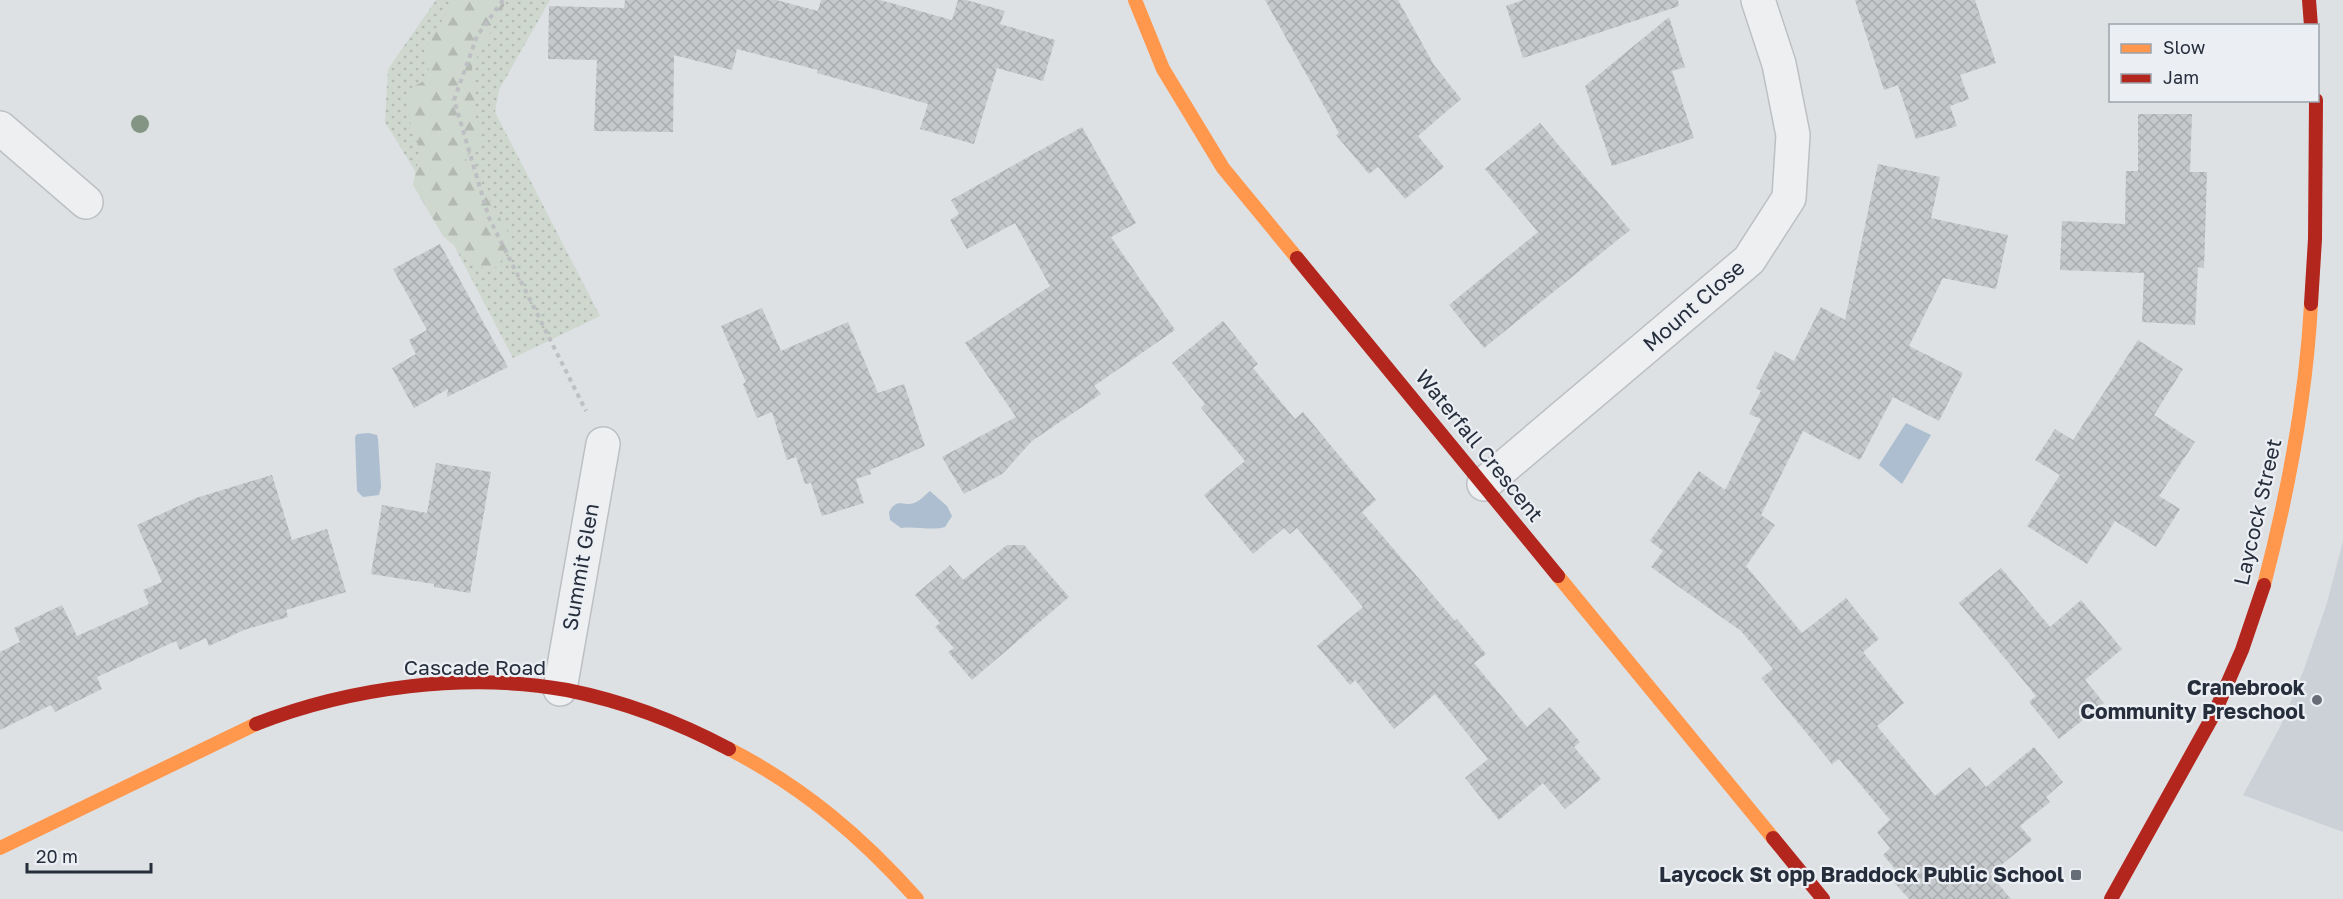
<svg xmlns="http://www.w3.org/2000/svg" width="2343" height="899" font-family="'Golos Text',sans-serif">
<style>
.built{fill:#ccd0d7}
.green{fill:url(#green-dots)}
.forest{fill:url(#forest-firs)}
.water{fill:#acbecf}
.building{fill:url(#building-cross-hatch)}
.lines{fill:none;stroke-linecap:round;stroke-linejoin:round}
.street-casing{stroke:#bdbfc2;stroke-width:36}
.path{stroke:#bdbfc3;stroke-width:4;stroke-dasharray:4.5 4.5;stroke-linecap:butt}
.street{stroke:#edeff0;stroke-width:33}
.slow{stroke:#ff974d;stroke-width:14}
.jam{stroke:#b3261e;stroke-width:14}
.tree{fill:#849583}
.poi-dot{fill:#666d77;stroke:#ebeff4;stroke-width:2}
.labels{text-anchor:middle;stroke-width:4.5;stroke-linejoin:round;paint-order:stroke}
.street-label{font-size:21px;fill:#262e3c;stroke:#ebeff4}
.poi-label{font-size:21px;font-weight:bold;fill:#262e3c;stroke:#ebeff4;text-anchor:end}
</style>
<defs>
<pattern id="green-dots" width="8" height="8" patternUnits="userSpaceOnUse" patternTransform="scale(1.5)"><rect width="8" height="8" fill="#cfd8cf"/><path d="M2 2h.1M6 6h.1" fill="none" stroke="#b2bab3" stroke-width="1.8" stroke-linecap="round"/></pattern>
<pattern id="forest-firs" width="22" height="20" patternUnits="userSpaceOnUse" patternTransform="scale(1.5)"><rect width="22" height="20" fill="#cfd8cf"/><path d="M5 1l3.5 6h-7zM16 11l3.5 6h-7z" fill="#b2bab3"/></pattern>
<pattern id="building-cross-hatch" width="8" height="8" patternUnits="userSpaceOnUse" patternTransform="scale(1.5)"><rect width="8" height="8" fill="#c6c9cc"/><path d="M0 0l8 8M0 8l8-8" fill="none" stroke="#aaadb0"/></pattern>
</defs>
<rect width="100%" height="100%" fill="#dee1e4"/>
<!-- built -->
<path class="built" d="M2343,541V832L2243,795L2280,727L2303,672L2327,603Z"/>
<!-- green -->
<path class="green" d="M436,0H550L499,90L495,112L600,316L513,358L415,171L385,122L388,69Z"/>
<!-- forest -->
<path class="forest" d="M454,0H507L472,67L476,118L482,142L465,158L515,244L491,273L471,260L443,236L413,185L420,151L408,116L411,88L431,77L424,51Z"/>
<!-- water -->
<path class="water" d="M1906,423L1931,435L1902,484L1879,465Z
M369,433L377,435L378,439L381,487L379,495L363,497L357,491L355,437L357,434Z
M930,491L947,506L952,516L945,527C932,531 916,526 901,528L890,520L889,512C898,497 901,507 914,503C920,501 925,495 930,491Z"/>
<!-- building -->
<path class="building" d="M625,0H776L818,11L821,0H880L952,20L958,0H966L1005,11L1000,24L1055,40L1043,81L997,68L974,144L920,129L928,104L817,73L818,70L737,49L732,70L674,55L673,132L594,131L597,60L548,59L549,6L624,8Z
M1265,0H1398L1434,65L1461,99L1418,136L1444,167L1405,199L1378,167L1369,174L1336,135L1339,133Z
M1523,0H1678L1679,6L1523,58L1506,6Z
M1855,0H1975L1996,63L1960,75L1969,99L1950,106L1957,126L1916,139L1898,85L1884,90Z
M1669,17L1685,67L1672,71L1694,138L1612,166L1585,86Z
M2138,114H2192L2190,172H2207L2204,268L2198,267L2195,325L2142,322L2144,273L2060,270L2062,221L2125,224L2126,171H2138Z
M1540,123L1630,230L1484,348L1449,305L1538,232L1485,169Z
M1082,127L1136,223L1111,237L1175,330L1094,386L1101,394L1032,441L1002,474L964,494L942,457L1016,417L965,343L1050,286L1015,223L967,249L950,220L959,214L951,200Z
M1878,164L1940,177L1931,218L2008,235L1996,289L1943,278L1909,346L1963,373L1939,421L1893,397L1860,460L1803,431L1761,515L1775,525L1746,566L1802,633L1846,598L1879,639L1863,652L1904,703L1877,726L1935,796L1970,767L1986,787L2034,747L2063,782L2046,797L2050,802L2020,826L2032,840L1990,874L2011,899H1909L1890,878L1898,872L1883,855L1890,848L1877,832L1890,820L1839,759L1832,764L1761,678L1773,669L1741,631L1651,567L1663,551L1650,541L1699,471L1725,490L1761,419L1749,414L1761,391L1756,388L1775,351L1794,361L1821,307L1845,320Z
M440,244L508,367L447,397L448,389L414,408L392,368L416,354L409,340L427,330L393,269Z
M762,308L781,351L848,322L878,393L904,384L925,446L870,470L871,474L856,479L864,503L822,516L811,483L805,484L796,457L787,460L772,412L757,418L743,384L746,382L721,326Z
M1223,321L1258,364L1253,368L1295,419L1303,412L1376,500L1362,512L1455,621L1457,619L1486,654L1474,663L1527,727L1550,707L1580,742L1574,747L1601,779L1565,809L1543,783L1499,820L1465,778L1488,759L1435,694L1394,729L1355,680L1350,685L1317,646L1363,607L1297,528L1290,534L1284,528L1253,554L1204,495L1245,461L1201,408L1205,404L1172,363Z
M2138,340L2183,369L2154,415L2195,442L2159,496L2180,509L2156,547L2115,521L2087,564L2027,526L2060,475L2035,460L2055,429L2073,440Z
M436,463L491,472L470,593L434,587V584L371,574L382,505L427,513Z
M272,475L292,540L327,529L346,592L286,610L288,617L244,630L209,646L206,638L180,650L176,641L97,677L102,689L55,712L51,705L0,730V652L20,642L14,628L62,605L77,636L149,604L143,590L162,582L137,525L196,498Z
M1007,545H1024L1069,597L972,680L948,652L954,648L935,627L940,623L915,595L950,565L963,580Z
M2001,568L2050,627L2081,600L2122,649L2085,680L2104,703L2059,739L2029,702L2036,696L1959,603Z"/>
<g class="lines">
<!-- street casing -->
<g class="street-casing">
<path id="street" d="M0,128L86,202
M1484,484L1749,260L1789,198L1793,135L1779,64L1758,0
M560,689L603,444"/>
</g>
<!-- path -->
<path class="path" d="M503,0L477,36L454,100L489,218L586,411"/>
<!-- street -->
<use href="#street" class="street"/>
<!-- slow -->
<path class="slow" d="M1135,0L1163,69L1223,168L1297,258
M1558,576L1773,838
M2264,585C2288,493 2306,399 2311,304
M729,749C803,787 862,837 917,899
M0,848L256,724"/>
<!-- jam -->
<path class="jam" d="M2309,0L2311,26
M1297,258L1558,576
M2311,304L2315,239L2316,100
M256,724C351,687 466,672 567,690C622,701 680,723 729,749
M1773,838L1823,899
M2111,899L2214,714L2242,650L2264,585"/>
</g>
<!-- trees -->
<circle class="tree" cx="140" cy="124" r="9"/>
<!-- markers -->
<g class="poi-dot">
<circle cx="2317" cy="700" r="6"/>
<rect x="2070" y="869" width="12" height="12" rx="3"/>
</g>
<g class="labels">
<!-- street labels -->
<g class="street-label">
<text transform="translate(1694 306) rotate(-41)" y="7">Mount Close</text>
<text transform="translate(1479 446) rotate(51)" y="7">Waterfall Crescent</text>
<text transform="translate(2258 512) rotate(-77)" y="7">Laycock Street</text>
<text transform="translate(581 567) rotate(-80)" y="7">Summit Glen</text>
<text x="475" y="675">Cascade Road</text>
</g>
<!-- poi labels -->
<g class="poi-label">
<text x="2305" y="695">Cranebrook<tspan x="2305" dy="24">Community Preschool</tspan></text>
<text x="2064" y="882">Laycock St opp Braddock Public School</text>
</g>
</g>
<!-- legend -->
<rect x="2109" y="24" width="210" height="78" fill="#ebeff4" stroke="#9ca2aa" stroke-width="1.5"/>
<rect x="2121" y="44" width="30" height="9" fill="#ff974d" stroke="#9ca2aa" stroke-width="1.5"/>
<text x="2163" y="54" font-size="18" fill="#262e3c">Slow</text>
<rect x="2121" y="74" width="30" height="9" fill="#b3261e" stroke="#9ca2aa" stroke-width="1.5"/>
<text x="2163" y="84" font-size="18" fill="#262e3c">Jam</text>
<!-- scale -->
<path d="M27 863v9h124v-9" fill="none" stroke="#262e3c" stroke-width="3"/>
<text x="36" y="863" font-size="18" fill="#262e3c" stroke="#ebeff4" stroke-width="4.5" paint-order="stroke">20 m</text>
</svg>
